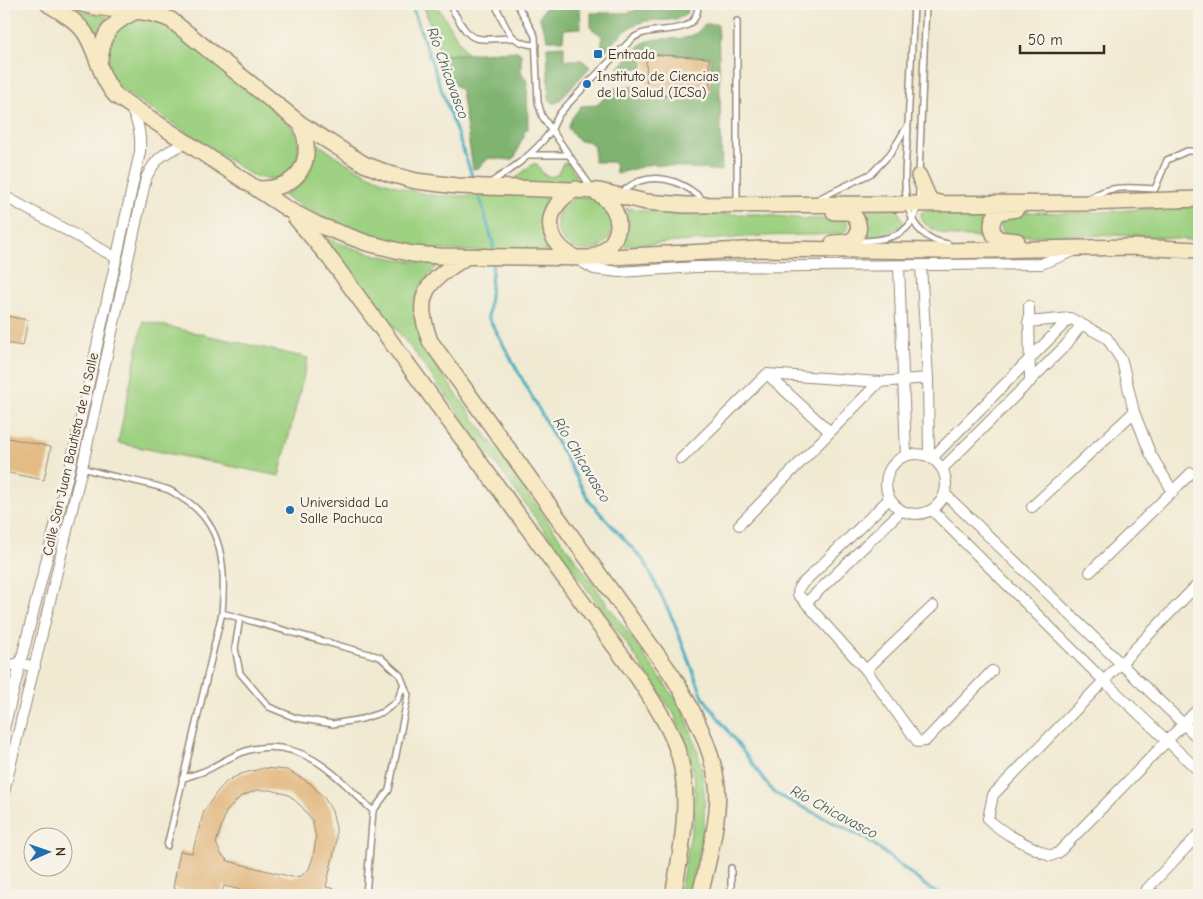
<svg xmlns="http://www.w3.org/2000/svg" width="1203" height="899" font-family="'Comic Neue',sans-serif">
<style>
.green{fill:#9ed181;stroke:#6c7e50}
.forest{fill:#7eb36f;stroke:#5c6e46}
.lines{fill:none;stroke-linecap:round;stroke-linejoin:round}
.stream{stroke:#40acbf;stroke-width:3}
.building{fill:#e3bb84;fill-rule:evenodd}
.lane-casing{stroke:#968a78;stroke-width:8}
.street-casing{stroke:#968a78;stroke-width:12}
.secondary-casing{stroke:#968a78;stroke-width:18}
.lane{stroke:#fff;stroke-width:5}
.street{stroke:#fff;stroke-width:10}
.secondary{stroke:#f7e9c3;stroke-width:15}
.poi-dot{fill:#1f6fb2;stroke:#f7f3e8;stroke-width:2}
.labels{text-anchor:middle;stroke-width:5;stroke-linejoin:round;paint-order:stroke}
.poi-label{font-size:14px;fill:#3b2a1e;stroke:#f7f3e8;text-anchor:start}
.street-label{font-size:14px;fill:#3b2a1e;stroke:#f7f3e8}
.water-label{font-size:15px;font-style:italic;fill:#3d5856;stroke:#f7f3e8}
</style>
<rect width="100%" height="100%" fill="#f7f3e8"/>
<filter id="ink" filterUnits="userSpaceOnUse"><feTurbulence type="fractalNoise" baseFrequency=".02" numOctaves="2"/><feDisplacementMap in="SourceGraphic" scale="10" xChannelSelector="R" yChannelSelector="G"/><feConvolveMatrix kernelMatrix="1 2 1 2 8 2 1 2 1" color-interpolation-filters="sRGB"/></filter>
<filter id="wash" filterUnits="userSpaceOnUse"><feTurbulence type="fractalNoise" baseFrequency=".0096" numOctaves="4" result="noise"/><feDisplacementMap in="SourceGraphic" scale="20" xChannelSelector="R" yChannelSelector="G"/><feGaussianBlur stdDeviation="1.12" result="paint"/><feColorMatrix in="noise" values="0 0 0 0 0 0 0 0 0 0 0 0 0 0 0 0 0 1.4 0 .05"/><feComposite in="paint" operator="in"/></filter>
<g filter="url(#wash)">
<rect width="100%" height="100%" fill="#f1ead3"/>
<!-- green -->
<path class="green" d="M69,4L85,12L109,17L97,35L83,17Z
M423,4H436L467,54L441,55Z
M143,19L167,25L287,119C290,125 295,131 297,137C304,170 280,189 250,174L125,92C121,87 115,82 112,77C102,59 107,30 127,21C131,19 138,19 143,19Z
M317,143C352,169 396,191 439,196L555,194C538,219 541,227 555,252C489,251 417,256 354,232C329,223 306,209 283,195C307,185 314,168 317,143Z
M563,163H568L582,186L507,185L533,164H537L543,174L551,177L558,174Z
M576,197H595L613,219C612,224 612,233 609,238C589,269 542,238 561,209C564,204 571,200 576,197Z
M1199,205V241L1136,235L1012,236L1002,232L1000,219L1010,212L1087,213Z
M993,207L988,237C963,237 941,239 922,221L921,213L925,210Z
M626,208L677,215L758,214L803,219H842L848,223L847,229L843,234L759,236L621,246C629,234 630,222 626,208Z
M897,208L904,224L883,236L864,237L866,219L860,209Z
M321,236C360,252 398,263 441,263C401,297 416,326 437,367L682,708C698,745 707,780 704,820C703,845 694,871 689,895H679L694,818L695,781L687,744L674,714L625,641L415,353Z
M143,321L308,358L279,476L118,443Z"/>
<!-- forest -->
<path class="forest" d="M662,4H688L687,13C675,25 654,17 639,23C625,28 616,40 606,50H602V36L591,28V13H627L648,6H661Z
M547,5H580L581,28L564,29L563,40H548L539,17Z
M705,24H718L722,171L651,164L616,174L615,162H594V146L588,141H579L568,128L572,118L581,106L597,105L615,88L642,86L643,100L711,92L710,57L643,53V68L618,69C625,61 634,48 643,43C666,32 687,49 705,24Z
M564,46V60H582L590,67L558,102L553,103L549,99L547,47Z
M517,51L521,54V71L527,82L528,129L524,130V137C517,145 519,154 512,160L489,158L478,168L473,169L461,91L447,77L441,55Z"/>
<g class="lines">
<!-- stream -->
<path class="stream" d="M411,4L474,181
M478,192L493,243V253
M493,262L488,317L590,502L645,562L673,620L703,697L774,793L867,839L931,890L944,895"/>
</g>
<g id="blocks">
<!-- building -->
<path class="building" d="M646,54L709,58L710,90L647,98Z
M7,316L28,320L23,346L4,343Z
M4,437L51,447L44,480L4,472Z
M264,768L287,770L310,783L325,799L332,811L336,828V844L326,887L344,891L343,895H262L224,886L221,895H202L173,888L180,851L192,853L204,811L217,792L227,781L241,774ZM257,790H271L289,795L302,807L312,820L316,838L313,857L309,869L301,876L292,877L228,861L221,854L216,843L226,812L240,797Z"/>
</g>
</g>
<g filter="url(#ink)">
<use href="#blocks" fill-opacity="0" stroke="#968a78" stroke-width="1"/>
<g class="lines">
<!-- lane casing -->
<g class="lane-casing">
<path id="lane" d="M449,4C473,44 467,40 513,38
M495,4C506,26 509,45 536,45
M517,4L535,36L538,102L542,116L591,187
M737,21V204
M908,128C906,169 892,235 948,244
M531,155H569
M919,175L926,4
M490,183C513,168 534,154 550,132C554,126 556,118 561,112C583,87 607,64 630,41C650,20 698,43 698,4
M620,193C626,189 633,183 640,181C664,173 688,185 704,201
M1091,198C1109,184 1134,188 1155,189L1167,160L1187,151H1199
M818,199L872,173L890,154L908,125L914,4
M856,241C895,241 919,233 919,189
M80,467C108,477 138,480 166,489C171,490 177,495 182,498C224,523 226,569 222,613L167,846
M222,613L380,657L400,675L408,695L389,790L373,811L366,895
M240,618L235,648L240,673L269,707L296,718L333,724L362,719L383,712L397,701L403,686
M182,779C191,775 202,773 211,768C224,761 238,752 253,749C306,738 339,779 373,811
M731,895V868"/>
</g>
<!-- street casing -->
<g class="street-casing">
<path id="street" d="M4,196L117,258
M577,259L594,269L619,272L697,267L1041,264L1074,251
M899,266L906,455
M921,266L928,378L929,456
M1029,306L1030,382
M1028,322L1070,318L1107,338L1122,361L1134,412L1150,453L1173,492
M767,374L830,432
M886 484a30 30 0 1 1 60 0a30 30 0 1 1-60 0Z
M932,458L1070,318
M681,459L767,374L879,382L928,378
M942,469L1066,345L1081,325
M945,494L1199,739
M889,499L799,587L798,594L866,670L918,742L925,741L992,671
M1032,507L1134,412
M932,510L1103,680L1199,771
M739,525L879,382
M1090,572L1191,473
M1199,583L993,795L988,819C1006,836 1028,845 1050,856L1058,853L1199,708
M806,603L900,512
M4,667L19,663L35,667
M866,670L933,606
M4,728L71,463L140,152C141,134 139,123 130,107
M4,792L82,468L146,178C156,157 166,151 188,143
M1156,895L1147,889L1199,834"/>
</g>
<!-- secondary casing -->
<g class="secondary-casing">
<path id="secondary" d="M48,4C61,12 76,20 85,33C98,53 99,77 116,96L289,210L318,225L367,243L412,254L440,256L592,258L762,249L942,251L1132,247L1199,250
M82,4C112,13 145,7 171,20L301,124L364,164L390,174L416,181L457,186L599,191L646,202L686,205L1085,203L1199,199
M99,64C104,34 106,26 134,12
M919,176L930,201L940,203
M258,189C300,189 315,161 301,124
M576,189C542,207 542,241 576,258
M1016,209L998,212C990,221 990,229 997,239L1017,241
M295,217L331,260L638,678C652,700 667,722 676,746C693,791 682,850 673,895
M833,243C838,243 845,243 850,241C863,236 860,217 849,212H834
M466,257C426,283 413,293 430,341L672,675C692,708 712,746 717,785C721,815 707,865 700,895
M593,257C624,244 627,210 597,193"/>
</g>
<!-- lane -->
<use href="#lane" class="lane"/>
<!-- street -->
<use href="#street" class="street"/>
<!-- secondary -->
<use href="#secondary" class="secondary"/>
</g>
</g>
<!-- markers -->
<g class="poi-dot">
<rect x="593" y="49" width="10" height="10" rx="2.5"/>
<circle cx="587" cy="84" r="5"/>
<circle cx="290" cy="510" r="5"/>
</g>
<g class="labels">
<!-- poi labels -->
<g class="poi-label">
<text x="608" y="59">Entrada</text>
<text x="597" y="81">Instituto de Ciencias<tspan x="597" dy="16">de la Salud (ICSa)</tspan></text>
<text x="300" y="507">Universidad La<tspan x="300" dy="16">Salle Pachuca</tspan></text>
</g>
<!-- street labels -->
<g class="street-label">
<text transform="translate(70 454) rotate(-77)" y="5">Calle San Juan Bautista de la Salle</text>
</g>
<!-- water labels -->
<g class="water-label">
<text transform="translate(448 73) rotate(70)" y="5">Río Chicavasco</text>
<text transform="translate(582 460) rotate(59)" y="5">Río Chicavasco</text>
<text transform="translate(834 812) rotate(28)" y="5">Río Chicavasco</text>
</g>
</g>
<!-- margin -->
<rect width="1203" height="899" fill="none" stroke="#f7f3e8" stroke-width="20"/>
<!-- north arrow -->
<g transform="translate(48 852) rotate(88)"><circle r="24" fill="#f7f3e8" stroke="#aca397"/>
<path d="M0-4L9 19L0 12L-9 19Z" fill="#1f6fb2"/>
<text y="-8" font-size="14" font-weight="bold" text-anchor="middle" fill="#3b2a1e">N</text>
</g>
<!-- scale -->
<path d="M1020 45v8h84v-8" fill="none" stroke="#3b2a1e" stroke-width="2.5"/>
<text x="1028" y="45" font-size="15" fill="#3b2a1e" stroke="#f7f3e8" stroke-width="4" paint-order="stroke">50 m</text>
</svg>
